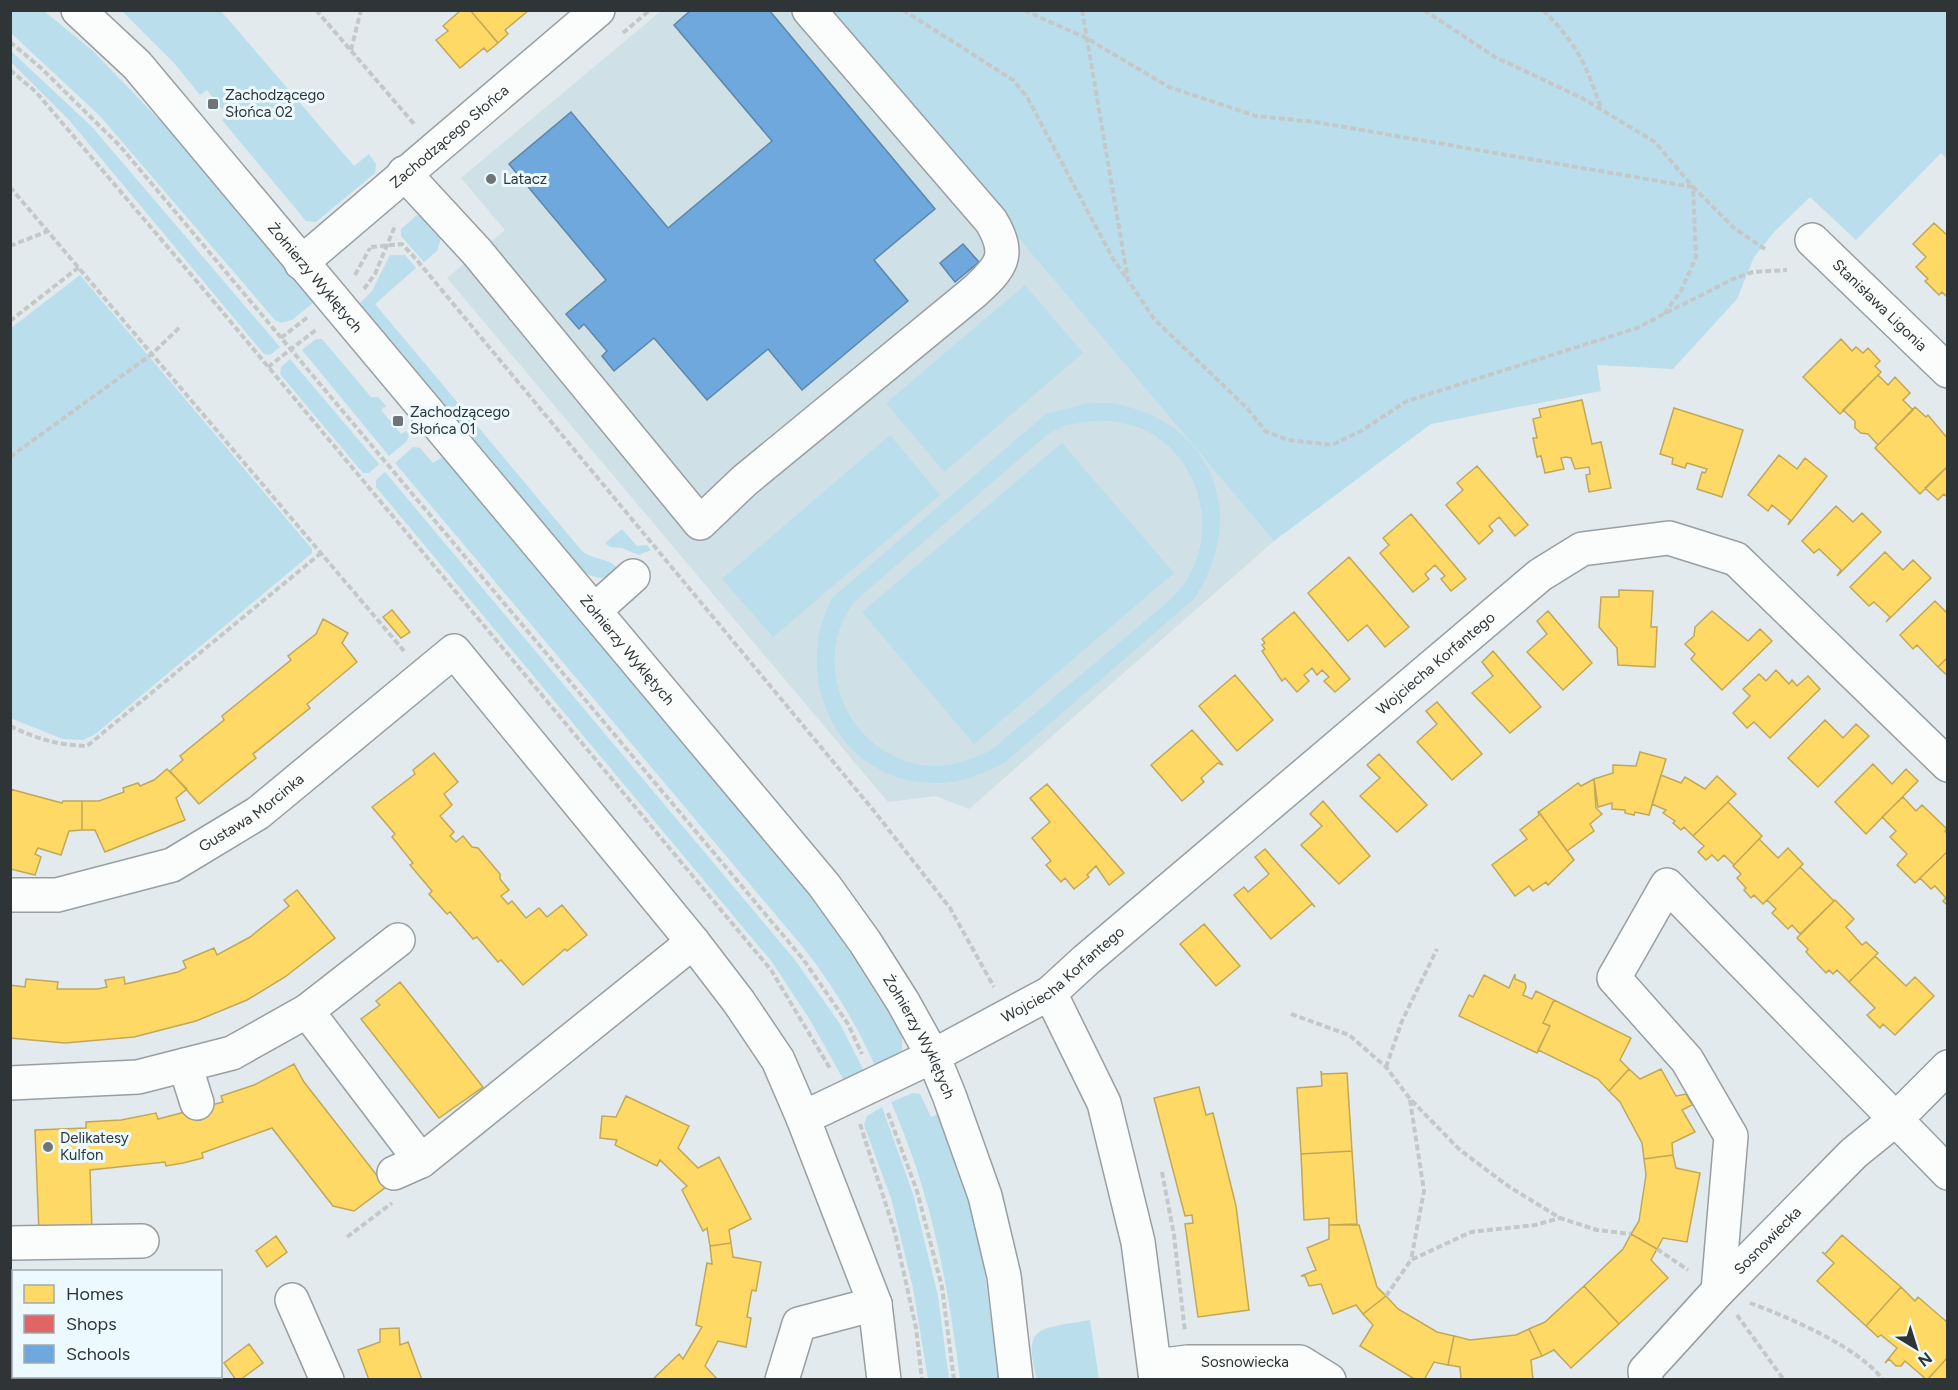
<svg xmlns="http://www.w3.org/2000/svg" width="1958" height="1390" font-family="Figtree,sans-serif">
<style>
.built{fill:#cfe0e7}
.green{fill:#badeec;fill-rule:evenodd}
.homes{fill:#ffd966;stroke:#c1a858;stroke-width:1.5}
.shops{fill:#e06666;stroke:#ab5758;stroke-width:1.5}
.schools{fill:#6fa8dc;stroke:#5c86aa;stroke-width:1.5}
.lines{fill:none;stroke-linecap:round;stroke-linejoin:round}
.minor-casing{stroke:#999fa1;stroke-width:36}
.path{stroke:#c5c8c9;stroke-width:4;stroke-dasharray:6 3;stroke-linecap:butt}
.minor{stroke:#fbfcfc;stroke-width:33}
.poi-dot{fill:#6e7477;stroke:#ecf9fe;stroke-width:2}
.labels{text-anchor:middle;stroke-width:6;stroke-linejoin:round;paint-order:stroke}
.poi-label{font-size:15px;fill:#2f3537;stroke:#ecf9fe;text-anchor:start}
.street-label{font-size:15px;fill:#2f3537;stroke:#ecf9fe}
</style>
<rect width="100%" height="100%" fill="#e2eaed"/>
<!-- built -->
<path class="built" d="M661,11H827L1274,541L969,809L936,796L888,802L447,278L505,230L461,178Z"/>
<!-- green -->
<path class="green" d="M11,11H44L93,51L169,130L314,302L292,320L281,323L275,320L100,116L11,33Z
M122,11H221L354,166L369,154L376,164L375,173L316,222L306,221L222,120L227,115L207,90L200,95L175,64Z
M827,11H1947V159L1941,153L1856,240L1810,197L1775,231L1754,257L1737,299L1673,369L1597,365L1601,391L1431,424L1274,541Z
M11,51L92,127L280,347L270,355L264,354L69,120L11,62Z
M425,208L442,235L437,251L424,262L401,236V229Z
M390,255H405L416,268L375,304L582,551C594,561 609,557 618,569C605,580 600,580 585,573L359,304L372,291Z
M80,275L312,549V553L94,735L83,740L63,739L10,718L11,328Z
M1025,285L1083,353L944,472L886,403Z
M316,339H322L371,397H378L386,406L381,410L401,434L406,431L409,434L407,441L389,456L302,350Z
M290,359L379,464L369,473H363L280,374L281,367Z
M1110,403C1212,419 1250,514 1194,599L1004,763C982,774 959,784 934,783C838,782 790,678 832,598L1046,414L1085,404ZM1102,420C1118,422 1133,424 1147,431C1200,459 1218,529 1187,580C1182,587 1175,594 1169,601L990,751C971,759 953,767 932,766C852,762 806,666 854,602L1048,434L1065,425Z
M890,435L940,495L773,637L722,579Z
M1062,443L1174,573L974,744L862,612Z
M413,447L420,448L433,463L443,456L802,884L833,926L902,1035V1051L895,1060L877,1070C857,1025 833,985 802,946L395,463Z
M385,472L795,960L840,1024L866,1075L847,1086L810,1020L772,962L376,487V480Z
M622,529L637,546L647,545L651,550L639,555L622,548L610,547L605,543Z
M913,1093L920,1094L931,1117L939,1114L967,1197L983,1258L999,1379H960C947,1279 932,1196 891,1102Z
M882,1107L913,1194L938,1296L949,1379H928L913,1288L891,1198L864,1125L867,1116Z
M1090,1320L1099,1379H1037C1021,1323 1042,1329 1090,1320Z"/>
<!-- homes -->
<path class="homes" d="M461,10H470L498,43L487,52L484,48L460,68L436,40L448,31L443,26Z
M470,10H527L528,11L505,30L508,34L498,43Z
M1934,223L1948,236V298L1942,292L1939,295L1925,281L1928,279L1916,267L1926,257L1913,244Z
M1841,339L1852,351L1856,347L1863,353L1868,348L1880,361L1875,366L1881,372L1840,414L1803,377Z
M1878,375L1888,385L1895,377L1910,393L1903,400L1913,410L1878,445L1868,434L1861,433L1855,428V421L1843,410Z
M1582,400L1592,444L1601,442L1611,488L1589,492L1586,475L1590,474L1589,467L1575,469L1571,458L1566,457L1561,458L1564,469L1545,473L1541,456L1537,457L1533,438H1537L1533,419L1541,417L1539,409Z
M1915,407L1926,417L1928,415L1948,439V466L1920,494L1875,448Z
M1674,408L1743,430L1722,497L1697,489L1702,472L1705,473L1707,469L1687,463L1685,468L1672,464L1673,458L1660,454Z
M1779,455L1797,469L1805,458L1827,476L1788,525L1790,520L1772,505L1768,511L1748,495Z
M1477,466L1528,525L1515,536L1499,517L1489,526L1493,531L1479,544L1446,505L1463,490L1457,483Z
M1948,466V498L1944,494L1938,500L1925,488Z
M1836,506L1853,522L1862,513L1881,532L1837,576L1841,570L1819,549L1814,553L1802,541Z
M1411,514L1466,579L1451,591L1441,579L1445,576L1435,565L1425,574L1429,579L1413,592L1380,553L1389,545L1383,538Z
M1885,552L1903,570L1913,560L1931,578L1886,622L1890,617L1874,602L1869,606L1850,587Z
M1349,557L1409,627L1385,647L1367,625L1348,641L1308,593Z
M1619,590L1653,591L1651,627H1657L1655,667L1618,665L1617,648L1599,627L1601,597H1619Z
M1935,601L1948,614V657L1938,667L1917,645L1913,649L1900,635Z
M392,610L410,632L401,638L383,617Z
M1548,611L1592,663L1563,690L1527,652L1547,634L1537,621Z
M1712,611L1748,641L1760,629L1772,641L1722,690L1691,659L1695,654L1685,644L1694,636L1695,627Z
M1294,612L1350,679L1335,692L1324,681L1329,677L1322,670L1317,675L1312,668L1304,675L1309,681L1297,692L1285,678L1282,681L1262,651L1265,649L1262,645L1265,643L1262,639Z
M323,619L348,633L342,643L357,662L307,704L310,708L253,754L256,758L199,804L170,771L183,760L180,756L224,720L222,716L291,660L288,656L316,634Z
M1493,651L1541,707L1510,733L1472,693L1493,676L1482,662Z
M1948,657V676L1938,667Z
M1776,670L1789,684L1792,680L1797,686L1808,676L1820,689L1770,738L1754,722L1747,728L1733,713L1750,696L1743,689L1759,674L1766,681Z
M1235,675L1273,720L1237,751L1199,706Z
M1437,702L1482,754L1452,780L1417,742L1437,724L1426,711Z
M1825,720L1843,738L1856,724L1869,736L1818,787L1788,758Z
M1192,730L1223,765L1218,763L1201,778L1204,782L1182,801L1151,765Z
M1640,752L1666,759L1649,815L1635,812L1634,815L1625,813V810L1612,809V803L1598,807L1594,779L1613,773V765L1636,766Z
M434,753L458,782L444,794L452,805L440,816L454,832L450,836L456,842L463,836L472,847L478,848L500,874V879L509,890L501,896L508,904L512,901L526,918L539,908L547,917L562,905L587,935L567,951L565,949L523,985L501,960L498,962L477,937L473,939L450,912L447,914L429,894L432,891L410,865L413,863L392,837L395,834L372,807L415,774L413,770Z
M1379,754L1427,805L1397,832L1360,796L1380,778L1367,765Z
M1873,764L1892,784L1906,769L1918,781L1866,834L1835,802Z
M167,769L187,789L176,798L185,820L105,852L95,830H82V801H99L124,792L123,788L138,783L140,786L154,780Z
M1661,775L1681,783L1685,777L1705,789L1717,776L1736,794L1693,836L1684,827L1681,830L1673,823L1675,821L1663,813L1666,810L1652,804Z
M1594,779L1596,808L1602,814L1590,824L1594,831L1567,851L1539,812L1578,783L1581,786Z
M1047,784L1124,873L1109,885L1096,866L1087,875L1089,877L1074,889L1065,878L1061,882L1046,865L1051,861L1032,838L1050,822L1030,798Z
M10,789L62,803L63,801H82V830L69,831L61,855L38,848L35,854L41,857L35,875L11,869L10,871Z
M1903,797L1916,811L1922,805L1947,829L1945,831L1948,835V851L1915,883L1897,865L1907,854L1890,837L1896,831L1882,817Z
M1323,801L1370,856L1339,884L1301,845L1322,826L1310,814Z
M1728,802L1762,836L1734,865L1724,855L1718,861L1712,855L1706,860L1698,852L1704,846L1693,836Z
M1538,811L1574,860L1548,885L1546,882L1533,891L1529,886L1515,896L1492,865L1527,839L1520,830L1539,815Z
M1759,839L1778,858L1788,848L1803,864L1763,904L1754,895L1751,898L1744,890L1746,888L1737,878L1741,874L1733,866Z
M1265,849L1315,907L1312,904L1271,939L1234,895L1244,887L1248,892L1269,874L1255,857Z
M1948,851V906L1943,901L1946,898L1935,886L1931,889L1920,878Z
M1800,867L1834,901L1800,934L1792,925L1788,929L1772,913L1776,909L1767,900Z
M297,890L335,938L285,977L247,1000L196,1021L134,1037L65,1043L10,1038V985L25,987L26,979L58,982L57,989H98L107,987L105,980L124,977L125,984L178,972L186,968L183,961L214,948L217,955L250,937L289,906L284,900Z
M1835,900L1854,919L1846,927L1862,945L1866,942L1878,953L1849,982L1837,970L1833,974L1829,970L1826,973L1806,952L1808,949L1797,938Z
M1204,924L1240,966L1216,986L1180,944Z
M1875,956L1906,986L1915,977L1934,996L1895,1035L1883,1024L1880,1028L1867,1015L1875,1008L1849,982Z
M1515,974V979L1525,983L1526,987L1523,995L1532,999L1536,991L1554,1000L1543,1023L1550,1026L1537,1053L1459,1016L1469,995L1473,997L1484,975L1509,988Z
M400,982L483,1087L439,1118L361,1019L380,1005L376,1001Z
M1554,1000L1631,1038L1620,1060L1629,1069L1609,1091L1598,1079L1538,1050L1550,1026L1543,1023Z
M294,1064L304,1082L386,1187L354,1211L333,1206L272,1128L202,1153L203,1158L183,1163L166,1166L165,1162L90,1170L92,1231L39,1233L35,1130L86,1128V1122L121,1120L156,1113L158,1119L223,1102L221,1096L254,1085Z
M1629,1069L1640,1079L1661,1069L1676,1096L1686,1094L1691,1103H1696L1682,1110L1695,1132L1672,1143L1673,1155L1644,1159L1642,1143L1620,1102L1609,1091Z
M1321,1071L1322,1074L1347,1073L1352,1151L1301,1154L1297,1088L1322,1086Z
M1199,1087L1206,1115L1213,1113L1236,1206L1249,1310L1198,1317L1185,1224L1193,1223L1192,1215L1185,1216L1154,1098Z
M626,1096L689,1126L678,1148L698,1168L719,1157L751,1219L729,1230L731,1243L710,1246L707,1228L703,1231L682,1190L687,1186L660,1160L657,1166L615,1145L617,1140L600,1138L602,1116L616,1117Z
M1352,1151L1357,1224L1329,1225V1218L1304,1220L1301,1154Z
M1673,1155L1676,1168L1700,1173L1687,1242L1663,1238L1657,1249L1631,1234L1639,1221L1646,1175L1644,1159Z
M1329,1225H1359L1377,1287L1386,1296L1363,1314L1356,1305L1333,1314L1321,1284L1309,1286L1305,1276H1301L1316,1270L1307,1248L1329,1239Z
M1631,1234L1657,1249L1651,1260L1668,1278L1619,1324L1584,1286L1623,1249Z
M1842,1235L1901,1287L1866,1326L1817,1281L1834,1263L1822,1252L1825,1254Z
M276,1236L287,1252L267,1267L256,1251Z
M731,1243L733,1257L761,1262L756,1291L752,1290L751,1294L747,1317L751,1318L746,1347L718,1341L705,1366L718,1380H652L679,1354L683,1359L693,1342L702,1327L696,1325L707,1263L712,1264L710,1246Z
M1584,1286L1619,1324L1571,1368L1554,1350L1542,1356L1529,1329L1545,1322Z
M1901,1287L1915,1301L1918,1297L1948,1323V1357L1927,1380L1905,1361L1901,1366H1896L1889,1359L1885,1363L1897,1348L1881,1335L1878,1337L1866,1326Z
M1386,1296L1398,1309L1437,1332L1454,1336L1448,1365L1434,1362L1424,1380H1416L1360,1346L1373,1325L1363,1314Z
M399,1328L400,1345L408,1342L422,1380H369L358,1350L380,1342V1329Z
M1529,1329L1542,1356L1531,1360L1533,1380H1461L1460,1367L1448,1365L1454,1336L1470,1340L1516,1335Z
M249,1344L263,1363L240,1380H236L224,1363Z
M1948,1357V1380H1927Z"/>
<!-- shops -->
<path class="shops" d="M10,1289H14V1317H10Z
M10,1317H14V1345H10Z
M10,1345H14V1372H10Z
M10,1372H14V1376H25V1380H10Z
M51,1376H79V1378L51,1380Z
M84,1376H106V1378L85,1379Z
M79,1378H106V1380H78Z"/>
<!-- schools -->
<path class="schools" d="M691,10H769L935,209L874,260L908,301L802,390L768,349L707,400L654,338L614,371L602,356L607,351L584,324L579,329L566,314L606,280L509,164L571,112L668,228L772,141L674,25Z
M963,244L979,262L955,282L940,263Z"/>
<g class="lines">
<!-- minor casing -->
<g class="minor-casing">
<g id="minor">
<path id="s1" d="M78,10L137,65L824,885L865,942L903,1002L933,1056L949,1095L985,1196L1004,1276L1016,1380"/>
<path d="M404,173L477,252L700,523L744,481L974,292C1001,267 1012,256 991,221L809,10"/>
<path id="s2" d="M1812,240L1948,371"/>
<path id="s3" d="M301,263L598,10"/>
<path d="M595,610L633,576"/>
<path id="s4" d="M10,895H57L172,865L258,813L454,651L693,942L739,1002L778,1060L803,1118L933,1056L1050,993L1086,960L1540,575L1582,549L1669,538L1736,559L1948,765"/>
<path d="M1050,993L1104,1103L1138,1242L1156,1380"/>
<path d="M307,1011L398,940"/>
<path d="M185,1065L197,1103"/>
<path d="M10,1083L138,1077L232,1053L307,1011L421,1161"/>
<path d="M803,1118L875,1304L884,1380"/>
<path d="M394,1173L421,1161L693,942"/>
<path d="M10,1243L142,1241"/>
<path d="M1718,1291L1731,1136L1687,1060L1614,978L1667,885L1948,1173"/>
<path d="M292,1300L327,1380"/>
<path id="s5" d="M1155,1366L1188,1362H1300L1329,1380"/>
<path d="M782,1380L799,1324L875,1304"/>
<path id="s6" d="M1646,1380L1645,1371L1718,1291L1854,1153L1896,1119L1948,1067"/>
</g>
</g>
<!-- path -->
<path class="path" d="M316,10L415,125
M903,10L1013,80L1027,97L1113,259L1126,277
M1024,10L1086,38L1169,87L1256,116L1315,122L1693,187
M1082,10L1128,280L1154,319L1248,409L1265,431L1288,440L1332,445L1361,431L1407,401L1637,328L1664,314
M1424,10L1495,57L1582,98L1655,142L1692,186
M1543,10C1577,44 1586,64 1601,109
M623,33L650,10
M10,42L41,68L120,146L803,959L848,1024L862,1054
M351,50L361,10
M10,70L36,92L205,291L771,970L831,1070
M10,187L404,651
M10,246L48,231
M371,247L402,244L416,259L874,811L950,908L994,987
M1765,249L1734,228L1693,187L1696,257L1681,291L1664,314L1733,279L1753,272L1787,270
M355,275L370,248
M364,289L375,274L395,226
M10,321L79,267
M281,338L309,316
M268,367L317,329
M10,457L152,354L181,326
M10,726C37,739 57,745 87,746L321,553
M1291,1014L1349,1035L1386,1067L1410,1099L1460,1150L1508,1186L1560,1218L1597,1230L1631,1234
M1386,1067L1402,1021L1437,949
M1410,1100L1424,1191L1411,1260
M888,1113L917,1191L942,1287L954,1380
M860,1124L895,1233L916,1328L922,1380
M1162,1172L1174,1235L1185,1332
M347,1237L392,1203
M1657,1249L1688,1270
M1386,1296L1411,1260L1471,1232L1535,1225L1560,1218
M1750,1303C1788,1317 1859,1347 1883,1380
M1737,1315L1784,1380"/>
<!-- minor -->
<use href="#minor" class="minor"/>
</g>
<!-- markers -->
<g class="poi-dot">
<rect x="207" y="98" width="12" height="12" rx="3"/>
<circle cx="491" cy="179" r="6"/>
<rect x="392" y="415" width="12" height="12" rx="3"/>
<circle cx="48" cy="1147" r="6"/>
</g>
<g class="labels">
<!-- poi labels -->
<g class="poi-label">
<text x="225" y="100">Zachodzącego<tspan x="225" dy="17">Słońca 02</tspan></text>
<text x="503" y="184">Latacz</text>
<text x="410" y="417">Zachodzącego<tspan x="410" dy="17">Słońca 01</tspan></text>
<text x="60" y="1143">Delikatesy<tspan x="60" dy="17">Kulfon</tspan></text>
</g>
<!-- street labels -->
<g class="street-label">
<text dy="5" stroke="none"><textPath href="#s3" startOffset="195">Zachodzącego Słońca</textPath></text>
<text dy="5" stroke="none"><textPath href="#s1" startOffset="358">Żołnierzy Wyklętych</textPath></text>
<text dy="5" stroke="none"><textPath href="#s2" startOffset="94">Stanisława Ligonia</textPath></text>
<text dy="5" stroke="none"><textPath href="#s1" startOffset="844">Żołnierzy Wyklętych</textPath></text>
<text dy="5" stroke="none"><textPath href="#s4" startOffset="1890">Wojciecha Korfantego</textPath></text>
<text dy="5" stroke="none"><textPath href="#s4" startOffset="261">Gustawa Morcinka</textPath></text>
<text dy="5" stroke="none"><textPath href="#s4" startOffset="1404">Wojciecha Korfantego</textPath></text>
<text dy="5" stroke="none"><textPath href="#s1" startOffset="1330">Żołnierzy Wyklętych</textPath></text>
<text dy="5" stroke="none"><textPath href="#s6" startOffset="188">Sosnowiecka</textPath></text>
<text dy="5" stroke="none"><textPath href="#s5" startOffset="90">Sosnowiecka</textPath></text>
</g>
</g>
<!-- border -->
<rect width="1958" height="1390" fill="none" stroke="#2f3537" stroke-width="24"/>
<!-- legend -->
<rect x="12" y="1270" width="210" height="108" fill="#ecf9fe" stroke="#a0abae" stroke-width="1.5"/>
<rect x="24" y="1285" width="30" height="18" fill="#ffd966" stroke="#a0abae" stroke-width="1.5"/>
<text x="66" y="1300" font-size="18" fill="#2f3537">Homes</text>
<rect x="24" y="1315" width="30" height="18" fill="#e06666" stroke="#a0abae" stroke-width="1.5"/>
<text x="66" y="1330" font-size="18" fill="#2f3537">Shops</text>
<rect x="24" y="1345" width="30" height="18" fill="#6fa8dc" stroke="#a0abae" stroke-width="1.5"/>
<text x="66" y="1360" font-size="18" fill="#2f3537">Schools</text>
<!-- north arrow -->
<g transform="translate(1916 1348) rotate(142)" stroke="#ecf9fe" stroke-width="4.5" paint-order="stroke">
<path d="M0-4.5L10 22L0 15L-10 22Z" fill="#2f3537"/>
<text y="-9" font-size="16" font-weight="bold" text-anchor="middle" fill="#2f3537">N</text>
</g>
</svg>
